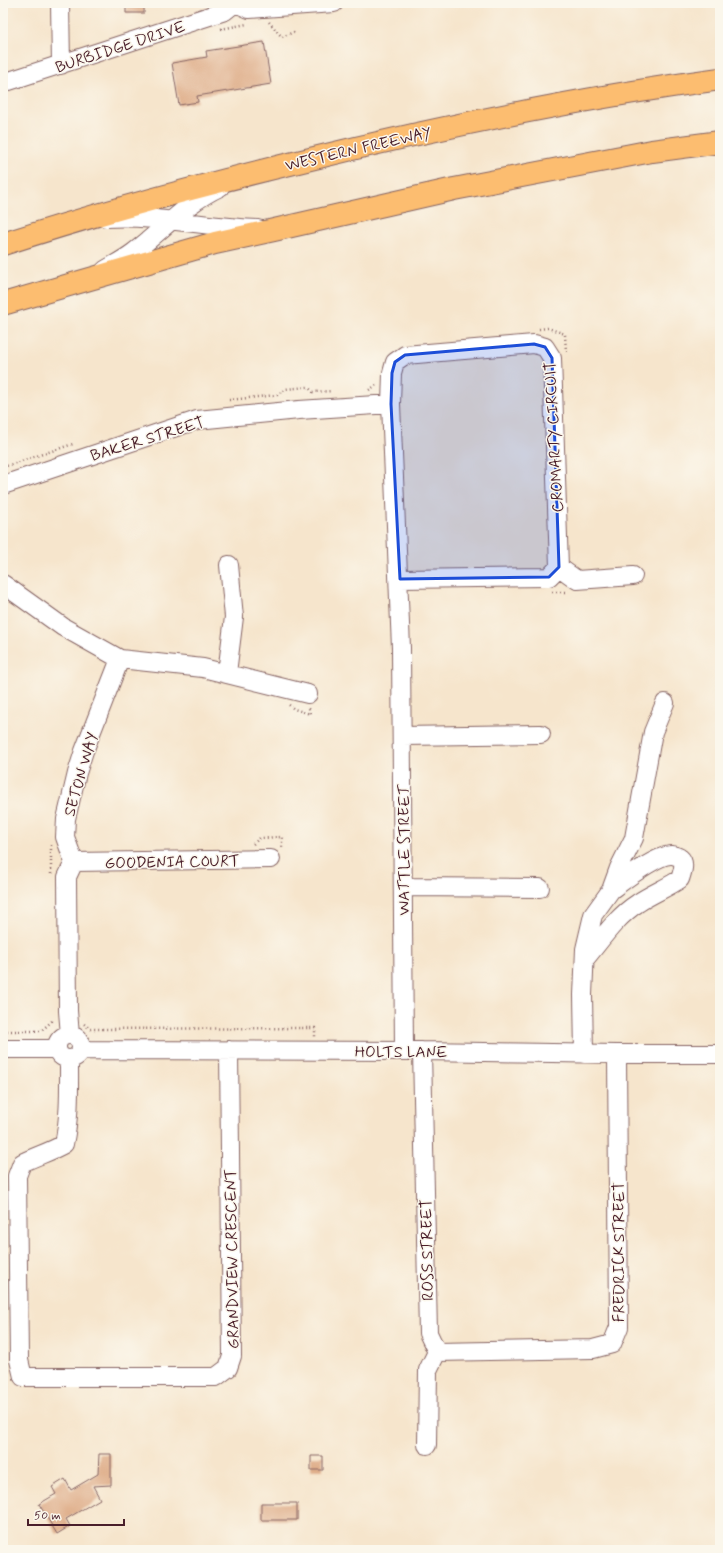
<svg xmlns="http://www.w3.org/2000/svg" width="723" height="1553" font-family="Mynerve,sans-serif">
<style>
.building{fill:#deab86}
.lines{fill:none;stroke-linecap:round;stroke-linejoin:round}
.minor-casing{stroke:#866463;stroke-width:20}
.highway-casing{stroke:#866463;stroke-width:24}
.path{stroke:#866463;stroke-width:2.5;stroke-dasharray:1 3;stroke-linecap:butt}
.minor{stroke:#fff;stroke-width:18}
.highway{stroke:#fcbd6f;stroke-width:22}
.marked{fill:#1d4ed8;fill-opacity:0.2;stroke:#1d4ed8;stroke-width:3;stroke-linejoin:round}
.labels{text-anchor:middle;stroke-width:3;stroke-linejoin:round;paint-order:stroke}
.street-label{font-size:16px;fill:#4a1f2b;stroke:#fbf7ec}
</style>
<rect width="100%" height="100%" fill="#fbf7ec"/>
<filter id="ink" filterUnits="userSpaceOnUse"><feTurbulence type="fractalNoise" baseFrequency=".025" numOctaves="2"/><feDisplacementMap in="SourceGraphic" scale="8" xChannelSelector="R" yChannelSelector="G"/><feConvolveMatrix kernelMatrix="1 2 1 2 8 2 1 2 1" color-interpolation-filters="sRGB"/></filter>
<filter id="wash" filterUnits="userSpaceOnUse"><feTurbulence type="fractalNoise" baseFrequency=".012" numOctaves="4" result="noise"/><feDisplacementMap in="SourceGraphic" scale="16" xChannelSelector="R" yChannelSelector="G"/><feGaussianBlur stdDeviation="0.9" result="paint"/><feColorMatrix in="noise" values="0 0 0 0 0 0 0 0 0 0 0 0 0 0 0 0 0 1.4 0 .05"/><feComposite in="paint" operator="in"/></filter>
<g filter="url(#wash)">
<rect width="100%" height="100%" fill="#f6e5cc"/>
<g id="blocks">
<!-- building -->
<path class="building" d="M126,3H144V13H126Z
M264,42L271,84L197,96L198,102L179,105L172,63L207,57L206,51Z
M99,1454H111V1485L93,1486L100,1499L66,1519L70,1526L57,1534L39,1504L56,1494L52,1487L65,1479L71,1490L98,1474Z
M311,1456H323V1470H311Z
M261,1503H297V1520H261Z"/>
</g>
</g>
<g filter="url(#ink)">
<use href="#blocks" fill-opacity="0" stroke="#866463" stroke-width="1"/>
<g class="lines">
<!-- minor casing -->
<g class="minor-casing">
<path id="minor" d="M60,3L61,65
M236,3L249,9L334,3
M3,83L225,11L235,3
M106,218C157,215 207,227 258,229
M105,270C115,264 125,259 134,252C163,230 187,202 220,187
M3,485L197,420L299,410L391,404
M559,567L577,580L633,576
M400,579L549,577L559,567
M3,584L63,627L120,659L203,668L308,694
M227,673L234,617L229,565
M402,736L541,734
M74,862L271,859
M403,887L540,888
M585,959C601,940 616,917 638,903C651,894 667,888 680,879C682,873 686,863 680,858C679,857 674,855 672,855C658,854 623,881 611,890
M57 1047a12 12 0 1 1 24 0a12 12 0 1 1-24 0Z
M70,1035L68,1011L67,877L74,862L65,837L66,819L77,773L84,751L120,659
M3,1049H57
M81,1050L422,1051L617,1054H720
M404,1051L401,648L391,404L392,373L395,362L405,355L534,344L545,347L552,358L559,567
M422,1051L428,1333L437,1352L428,1370L427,1445
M584,1054L583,995L585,949L593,915L611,890L619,868L634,838L653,732L665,703
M69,1059C69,1088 70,1116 64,1144C50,1152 36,1156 22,1163L17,1176L19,1360L23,1377H216L228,1368L232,1356L229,1050
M437,1352L593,1349L612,1344L619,1327L617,1054"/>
</g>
<!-- highway casing -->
<g class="highway-casing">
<path id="highway" d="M3,244C102,212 202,185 302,161C441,127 579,98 720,79
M3,304L215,243L274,230L454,189L652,151L720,142"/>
</g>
<!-- path -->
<path class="path" d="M269,22L282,37L296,31
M221,29L247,24
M539,329L548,328L565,334L566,352
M369,390L378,384
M229,400L277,395L285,389L308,387L313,392L332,391
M3,467L73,444
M552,592H567
M289,705L294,709L310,714L309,708
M253,844L260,838L282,837V849
M51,845V874
M84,1024L90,1029L315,1028V1037
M3,1031H41L52,1021V1019"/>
<!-- minor -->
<use href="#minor" class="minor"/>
<!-- highway -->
<use href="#highway" class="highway"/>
</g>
</g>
<!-- marked area -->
<path class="marked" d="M534,344L545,347L552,358L559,567L549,577L400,579L391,404L392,373L395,362L405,355Z"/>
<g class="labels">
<!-- street labels -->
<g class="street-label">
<text transform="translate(120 46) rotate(-18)" y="6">BURBIDGE DRIVE</text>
<text transform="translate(358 148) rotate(-13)" y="6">WESTERN FREEWAY</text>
<text transform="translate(553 437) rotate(-93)" y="6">CROMARTY CIRCUIT</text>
<text transform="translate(147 438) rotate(-17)" y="6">BAKER STREET</text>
<text transform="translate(80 774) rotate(-74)" y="6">SETON WAY</text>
<text transform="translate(403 850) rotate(-90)" y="6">WATTLE STREET</text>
<text transform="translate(172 861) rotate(-1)" y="6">GOODENIA COURT</text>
<text x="401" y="1057">HOLTS LANE</text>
<text transform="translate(426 1250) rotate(-91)" y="6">ROSS STREET</text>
<text transform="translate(618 1252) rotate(-90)" y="6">FREDRICK STREET</text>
<text transform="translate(231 1259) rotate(-91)" y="6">GRANDVIEW CRESCENT</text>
</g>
</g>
<!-- margin -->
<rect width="723" height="1553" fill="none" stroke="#fbf7ec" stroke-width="16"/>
<!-- scale -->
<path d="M28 1519v6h96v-6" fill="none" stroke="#4a1f2b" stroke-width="2"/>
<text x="34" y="1519" font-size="12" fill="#4a1f2b" stroke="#fbf7ec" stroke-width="3" paint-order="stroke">50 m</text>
</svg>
